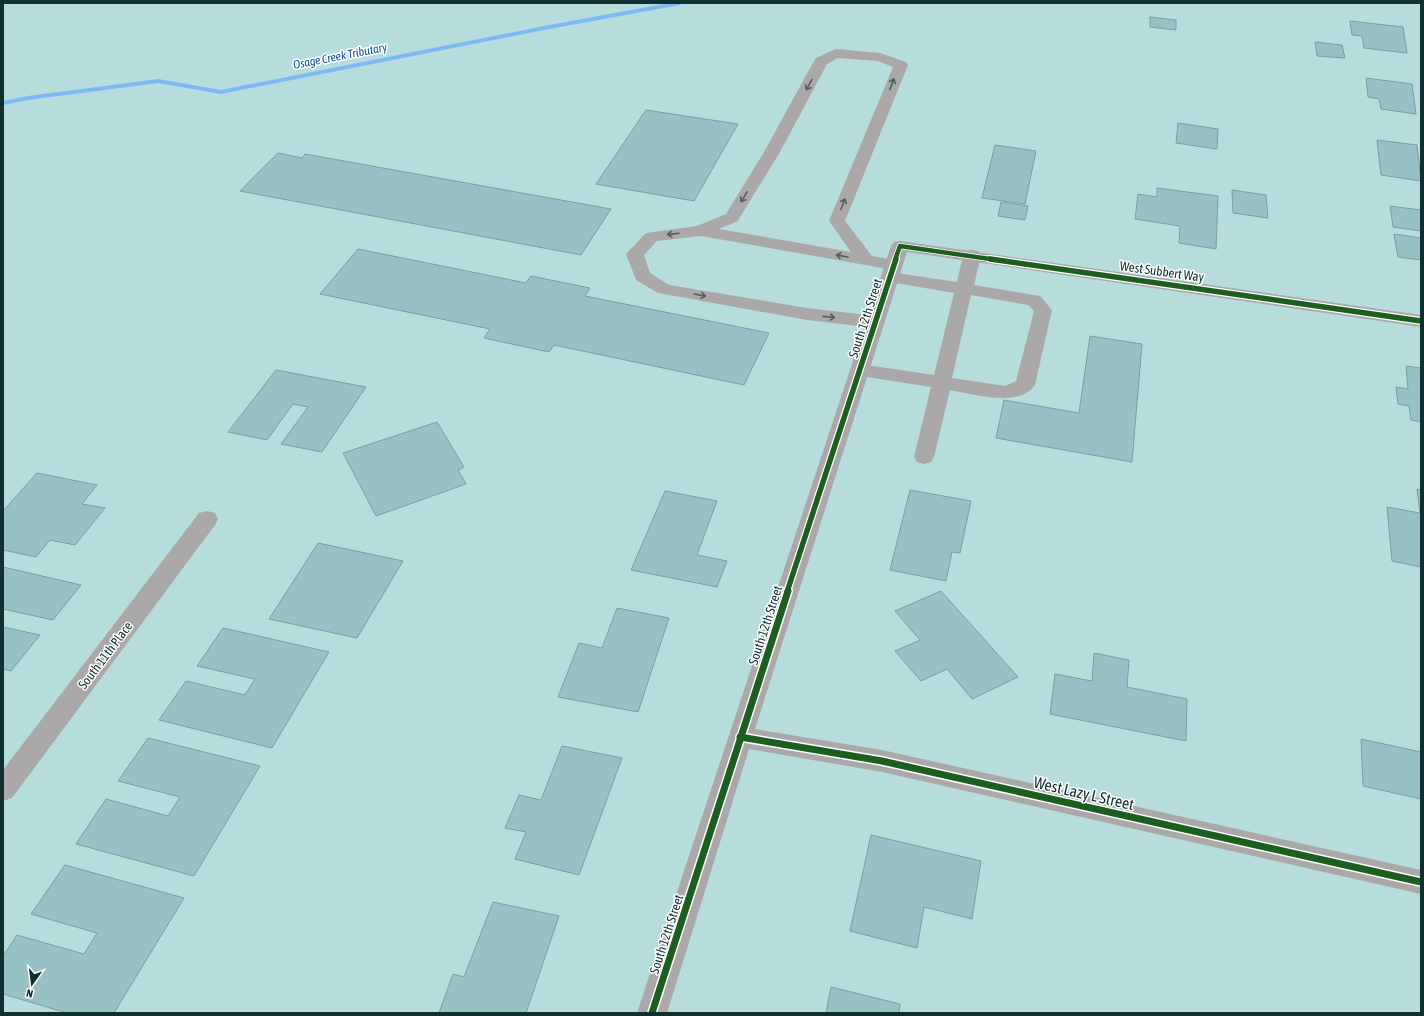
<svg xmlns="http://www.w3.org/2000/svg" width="1424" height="1016" font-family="'Asap Condensed',sans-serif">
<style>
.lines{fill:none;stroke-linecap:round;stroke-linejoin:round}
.stream{fill:#7fb9f2;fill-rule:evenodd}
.building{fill:#98c1c5;stroke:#7f9da0}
.lane{fill:#aaa8a8;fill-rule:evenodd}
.street{fill:#aaa8a8;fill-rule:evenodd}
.cycleway-far2-casing{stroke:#fefefe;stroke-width:6}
.cycleway-far1-casing{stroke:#fefefe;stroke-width:8}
.cycleway-casing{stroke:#fefefe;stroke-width:10}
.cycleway-far2{stroke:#1b5e20;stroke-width:4.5}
.cycleway-far1{stroke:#1b5e20;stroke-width:5.5}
.cycleway{stroke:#1b5e20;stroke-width:7}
.oneway{stroke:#4f5f5f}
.labels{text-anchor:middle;stroke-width:3;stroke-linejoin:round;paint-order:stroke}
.far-water-label{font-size:12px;font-style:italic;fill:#0f529b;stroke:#fefefe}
.street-label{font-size:13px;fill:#122f2f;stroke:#fefefe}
.near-street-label{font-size:16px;fill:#122f2f;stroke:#fefefe}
</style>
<rect width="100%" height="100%" fill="#b6dddc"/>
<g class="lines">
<!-- stream -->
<path class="stream" d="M669,3H683L680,5L544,30L221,94L158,83L28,100L3,105V101L28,96L158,79L221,90L544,26Z"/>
</g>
<!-- building -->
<path class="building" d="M1150,17L1176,20V30L1150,27Z
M1350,21L1403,27L1407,53L1364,48L1362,36L1352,35Z
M1315,42L1342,45L1345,58L1317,56Z
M1366,78L1412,84L1416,114L1381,109L1379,99L1368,97Z
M646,110L738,124L694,201L596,184Z
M1178,123L1218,129L1217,149L1176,143Z
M1377,140L1417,145L1421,181L1381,175Z
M995,145L1036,151L1025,204L982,198Z
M278,153L302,158L305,154L611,209L581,255L240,191Z
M1157,188L1218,196L1216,249L1179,243L1180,226L1135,219L1138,194L1157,197Z
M1232,190L1266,195L1268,218L1233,213Z
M1001,202L1028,206L1025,220L998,216Z
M1390,206L1421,210V231L1393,227Z
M1394,234L1421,238V260L1398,257Z
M358,249L526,283L531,276L590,288L585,296L769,333L744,385L554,345L549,352L484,338L490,329L320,294Z
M1090,336L1142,344L1132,462L996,438L1004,400L1079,413Z
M1406,366L1421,368V422L1411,420L1409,406L1398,404L1396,387L1408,389Z
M276,370L366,387L322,452L281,444L308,407L293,404L267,440L228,432Z
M437,422L464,467L458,470L466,484L376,516L343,453Z
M37,473L97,485L82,504L105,508L75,545L50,540L36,557L3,550V511Z
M1417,489L1421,490V567L1392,561L1387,507L1420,513Z
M910,490L971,501L960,553L952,552L946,581L890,570Z
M665,491L717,501L697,555L727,561L717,587L631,570Z
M318,543L403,561L357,638L269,619Z
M3,567L81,585L53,620L3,609Z
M941,591L1018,677L972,699L947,669L921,681L895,651L920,640L895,611Z
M617,608L669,618L638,712L558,697L579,643L602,648Z
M3,627L40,635L11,671L3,669Z
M223,628L329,652L272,748L159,720L186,681L245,695L255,679L197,666Z
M1094,653L1129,660L1127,687L1187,699L1186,741L1050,714L1055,674L1092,681Z
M148,738L260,766L194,876L76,844L106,799L168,816L180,797L118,781Z
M1361,739L1421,752V799L1363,786Z
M562,746L622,758L579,875L515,859L526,832L505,828L519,795L541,800Z
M871,835L981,861L972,919L924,907L917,948L850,931Z
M65,865L184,898L114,1013H67L3,994V956L17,935L84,954L97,933L31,914Z
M493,902L559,916L526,1013H439L453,974L464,977Z
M831,987L900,1004L899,1013H826Z"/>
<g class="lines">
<!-- lane -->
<path class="lane" d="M836,49L880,53L906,62L908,65L845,221L872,256L900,261L903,265L900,269L894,270L701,236L657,241L644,255L650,273L669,285L807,308L876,316L882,318L885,322L882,326L876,328L807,320L664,294L658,293L636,280L626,254L646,233L697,226L726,214L764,152L814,61L816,58ZM838,58L878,61L893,67L829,221L851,252L719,229L738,221L740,217L780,152L827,64Z
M972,250L978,251L981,255L974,285L1040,296L1052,310L1035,385C1020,408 972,394 950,390L934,457L931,462L924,464L917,462L914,457L931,387L860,376L853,374L851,370L853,366L860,364L934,375L954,293L890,282L884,281L881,277L884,273L890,272L957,282L963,255L966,251ZM971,295L1028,305L1034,311L1016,381L1005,386L952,378Z"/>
<!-- street -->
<path class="street" d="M900,241L1421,315V327L907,252L755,729L882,750L1421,870V894L882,772L749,749L667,1013H637L891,246L894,242Z
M207,511L215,513L218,519L215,525L12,798L3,801V770L199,513Z"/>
<!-- cycleway-far2 casing -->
<g class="cycleway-far2-casing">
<path id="cycleway-far2" d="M895,260L900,246L997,260"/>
</g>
<!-- cycleway-far1 casing -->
<g class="cycleway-far1-casing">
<path id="cycleway-far1" d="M990,259L1421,321
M787,592L896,259"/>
</g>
<!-- cycleway casing -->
<g class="cycleway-casing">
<path id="cycleway" d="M740,737L882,761L1421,882
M652,1013L788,591"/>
</g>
<!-- cycleway-far2 -->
<use href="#cycleway-far2" class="cycleway-far2"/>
<!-- cycleway-far1 -->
<use href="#cycleway-far1" class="cycleway-far1"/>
<!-- cycleway -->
<use href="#cycleway" class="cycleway"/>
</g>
<!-- one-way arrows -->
<defs><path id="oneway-shaft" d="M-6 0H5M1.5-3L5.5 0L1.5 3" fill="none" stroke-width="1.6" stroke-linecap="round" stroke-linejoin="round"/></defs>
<g class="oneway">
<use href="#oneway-shaft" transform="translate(892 84) rotate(-69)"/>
<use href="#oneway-shaft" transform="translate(809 85) rotate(118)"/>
<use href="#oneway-shaft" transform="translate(744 197) rotate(122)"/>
<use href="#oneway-shaft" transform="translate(843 204) rotate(-69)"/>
<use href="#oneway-shaft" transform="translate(673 234) rotate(173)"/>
<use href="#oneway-shaft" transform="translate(842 256) rotate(-170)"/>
<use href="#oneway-shaft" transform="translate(700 295) rotate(10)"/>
<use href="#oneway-shaft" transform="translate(829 317) rotate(6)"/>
</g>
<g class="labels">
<!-- far-water labels -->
<g class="far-water-label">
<text transform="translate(340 56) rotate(-11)" y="4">Osage Creek Tributary</text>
</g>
<!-- street labels -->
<g class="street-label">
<text transform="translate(1162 271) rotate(8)" y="5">West Subbert Way</text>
<text transform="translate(865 318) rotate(-72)" y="5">South 12th Street</text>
<text transform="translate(765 625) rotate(-72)" y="5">South 12th Street</text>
<text transform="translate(105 655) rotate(-53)" y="5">South 11th Place</text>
<text transform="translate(666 934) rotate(-72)" y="5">South 12th Street</text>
</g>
<!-- near-street labels -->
<g class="near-street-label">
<text transform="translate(1084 793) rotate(13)" y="6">West Lazy L Street</text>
</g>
</g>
<!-- border -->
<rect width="1424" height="1016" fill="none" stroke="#122f2f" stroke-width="8"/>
<!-- north arrow -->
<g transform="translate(32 984) rotate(194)" stroke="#fefefe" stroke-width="3" paint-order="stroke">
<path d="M0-3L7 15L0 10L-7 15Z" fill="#122f2f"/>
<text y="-6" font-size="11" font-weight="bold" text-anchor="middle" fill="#122f2f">N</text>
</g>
</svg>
